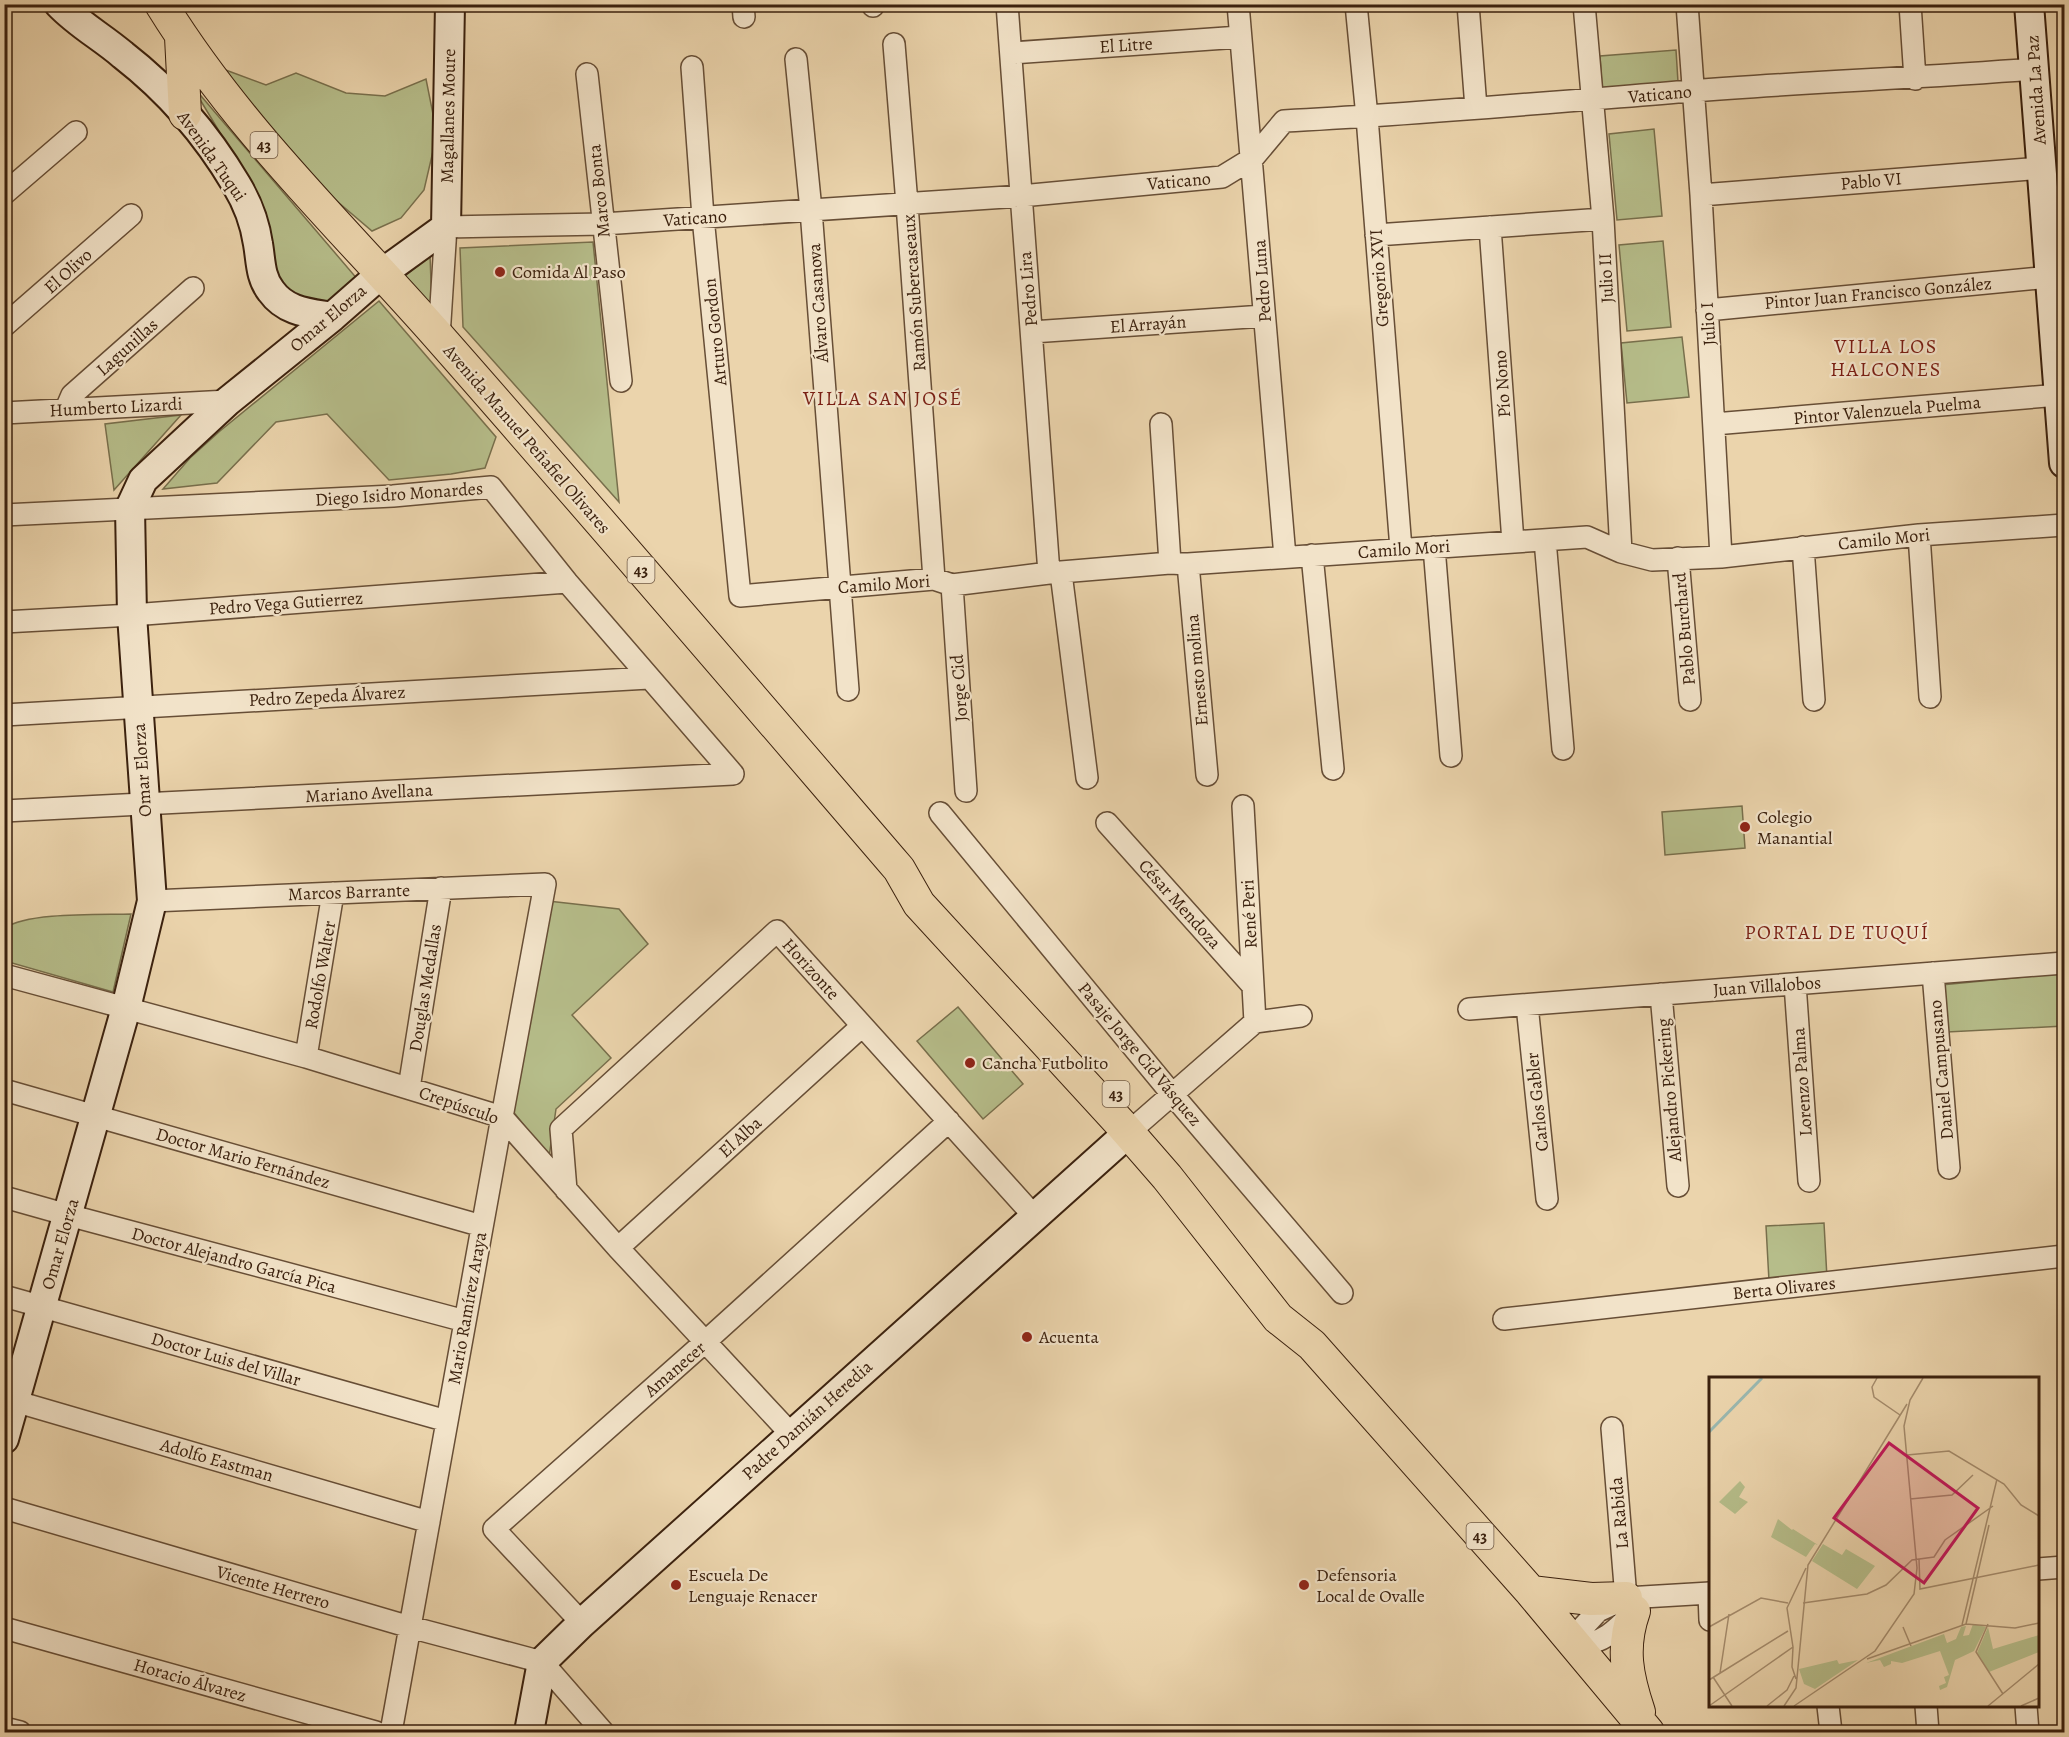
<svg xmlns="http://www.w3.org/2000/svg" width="2069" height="1737" font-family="Alegreya,serif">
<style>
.green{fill:#b6bd8a;stroke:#786f4c;stroke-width:1.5}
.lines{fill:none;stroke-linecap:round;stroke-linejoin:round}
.street-casing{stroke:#674e36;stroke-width:24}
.secondary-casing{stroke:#3b210e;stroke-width:32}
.primary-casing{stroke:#3b210e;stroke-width:34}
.street{stroke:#f2e3c9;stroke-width:21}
.secondary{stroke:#f2e3c9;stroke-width:28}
.primary{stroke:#ebd4ac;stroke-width:32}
.poi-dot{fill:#8f2418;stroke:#f2e3c9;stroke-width:2}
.labels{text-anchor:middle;stroke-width:4.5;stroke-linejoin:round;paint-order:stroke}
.shield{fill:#f2e3c9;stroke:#725b46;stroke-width:1.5}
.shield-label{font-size:16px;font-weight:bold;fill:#3b210e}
.street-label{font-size:18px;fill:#3b210e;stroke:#f2e3c9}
.poi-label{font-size:18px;fill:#3b210e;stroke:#f2e3c9;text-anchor:start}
.neighbourhood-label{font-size:20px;letter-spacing:1.5px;fill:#7a1f14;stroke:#f2e3c9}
.inset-river{fill:none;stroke:#99b7af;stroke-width:3}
.inset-road{fill:none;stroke:#a58c6d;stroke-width:1.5}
.view{fill:#c2185b;fill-opacity:0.15;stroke:#c2185b;stroke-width:3}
.inset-edge{fill:none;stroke:#3b210e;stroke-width:3}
</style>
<rect width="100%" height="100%" fill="#ebd4ac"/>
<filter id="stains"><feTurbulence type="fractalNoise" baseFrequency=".00333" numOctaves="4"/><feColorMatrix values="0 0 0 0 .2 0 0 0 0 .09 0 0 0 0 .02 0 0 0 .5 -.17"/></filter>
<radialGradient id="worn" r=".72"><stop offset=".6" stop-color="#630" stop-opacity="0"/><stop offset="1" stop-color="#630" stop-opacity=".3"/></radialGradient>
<!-- green -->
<path class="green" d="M1676,50L1678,82L1602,88L1600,56Z
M223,69L266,85L296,73L346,93L385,96L426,79L437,134L424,190L401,218L372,231L325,191L278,141Z
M190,83L359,281L326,303L297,299L276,277L248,179Z
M1654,129L1662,216L1617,220L1609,134Z
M1663,241L1671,327L1627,331L1619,245Z
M593,242L619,502L463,327L460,248Z
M430,256L432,307L405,276Z
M379,301L496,437L485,468L451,474L389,480L327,414L276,422L217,483L163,489L190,458L220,431Z
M1682,337L1689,397L1627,403L1621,343Z
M181,415L114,490L105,424Z
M1742,806L1745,848L1665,855L1662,812Z
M548,901L619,909L648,944L572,1015L611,1058L556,1109L549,1157L508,1105Z
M131,914L113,992L5,961V928C28,912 101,915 131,914Z
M2064,973V1026L1947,1032L1941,985Z
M958,1007L1023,1084L983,1119L917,1041Z
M1824,1223L1827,1278L1769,1281L1766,1226Z"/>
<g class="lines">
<!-- street casing -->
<g class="street-casing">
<path id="street" d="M743,4L744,17
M873,4V6
M1007,4L1049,573
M1238,4L1285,557
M1356,4L1367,117L1401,549
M1468,4L1476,108
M1584,4L1603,219L1621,552
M1687,4L1701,195L1721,557
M1910,4L1915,79
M894,44L907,204L934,579
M1011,53L1240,37
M796,59L811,210L848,690
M692,67L703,217L740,596L934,579L952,585L1049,573L1170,563L1188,564L1587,537L1621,552L1652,560L1721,557L1919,535L2064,525
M587,74L621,381
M4,194L76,132
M1701,195L2042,168
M2046,219L2064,217
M1490,227L1513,542
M1376,235L1603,219
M1707,310L2050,277
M4,326L131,215
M1032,332L1264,316
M439,337L446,227L603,224L1021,196L1222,177L1253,158L1284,121C1420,114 1555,102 1691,91C1805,82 1920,78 2034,69
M66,409L72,395L193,288
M4,413L228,401
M1161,424L1170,563
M1714,424L2059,395
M4,515L393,496L491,487L567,582L733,774
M1919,535L1930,697
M1545,540L1563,749
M1434,547L1451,756
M1803,547L1814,700
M1312,555L1333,769
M1678,558L1690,700
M1188,564L1207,775
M1061,573L1087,778
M952,585L966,791
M4,622L132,615L567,582
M4,715L649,678
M1243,806L1255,1022
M4,811L733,774
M940,813L1172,1094L1342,1293
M1107,823L1252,985
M152,901L545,884L502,1117L391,1732
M1933,973L1949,1168
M4,975L306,1057L502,1117L618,1248L791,1434
M1795,984L1809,1181
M1661,994L1678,1186
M1527,1005L1547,1199
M1469,1009L2064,963
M306,1057L333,893
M409,1088L441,888
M4,1090L482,1226
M1128,1133L1255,1022L1301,1016
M566,1190L561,1129L777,931L1034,1216
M4,1197L68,1215L465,1321
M618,1248L862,1026
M4,1296L447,1421
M1504,1319L2064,1256
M4,1398L429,1522
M1612,1428L1626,1598
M4,1508L410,1627L542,1662L603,1732
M2038,1569L2064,1567
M1709,1593L1710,1620
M582,1623L494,1529L705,1342L949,1121
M4,1628L376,1732
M1572,1639L1598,1611L1626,1598L1710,1593
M1578,1646C1604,1642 1614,1632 1632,1614
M1828,1706L1831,1732
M1926,1706L1928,1732
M2026,1706L2028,1732
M4,1728L20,1732"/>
</g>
<!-- secondary casing -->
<g class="secondary-casing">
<path id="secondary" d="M59,4C78,24 102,37 123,55C168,90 207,135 236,184C247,202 255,223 258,244C261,261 260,277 271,291C286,312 309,313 332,317
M2029,4L2064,463
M4,1439L126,1008L152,901L132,615L130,508L143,480L228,401L332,317L381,274L446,227L450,4
M529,1732L542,1662L582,1623L1128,1133"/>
</g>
<!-- primary casing -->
<g class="primary-casing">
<path id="primary" d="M161,4C238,129 343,228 439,337C594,513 746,691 899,869L919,904L1120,1123L1167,1177L1278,1318L1312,1345L1531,1592L1648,1732
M181,37L185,114
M1531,1592L1591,1599L1626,1598
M1634,1611C1621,1648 1627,1676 1639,1712"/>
</g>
<!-- street -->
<use href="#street" class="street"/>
<!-- secondary -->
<use href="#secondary" class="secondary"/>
<!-- primary -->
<use href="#primary" class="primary"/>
</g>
<!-- markers -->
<g class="poi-dot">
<circle cx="500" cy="272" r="6"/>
<circle cx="1745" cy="827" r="6"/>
<circle cx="970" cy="1063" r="6"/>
<circle cx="1027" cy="1337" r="6"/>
<circle cx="676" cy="1585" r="6"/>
<circle cx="1304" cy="1585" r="6"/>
</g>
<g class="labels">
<!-- shield labels -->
<g class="shield">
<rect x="250.5" y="132" width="27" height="26" rx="4.5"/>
<rect x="627.5" y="557" width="27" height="26" rx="4.5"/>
<rect x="1102.5" y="1081" width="27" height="26" rx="4.5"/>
<rect x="1466.5" y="1523" width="27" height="26" rx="4.5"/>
</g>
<g class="shield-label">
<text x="264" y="151">43</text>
<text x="641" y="576">43</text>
<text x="1116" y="1100">43</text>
<text x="1480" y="1542">43</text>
</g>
<!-- street labels -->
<g class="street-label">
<text transform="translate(1126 45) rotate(-4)" y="6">El Litre</text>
<text transform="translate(2036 90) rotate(-94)" y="6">Avenida La Paz</text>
<text transform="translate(1660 94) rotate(-5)" y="6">Vaticano</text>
<text transform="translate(448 116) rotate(-89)" y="6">Magallanes Moure</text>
<text transform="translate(212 156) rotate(55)" y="6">Avenida Tuqui</text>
<text transform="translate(1179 181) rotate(-5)" y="6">Vaticano</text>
<text transform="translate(1871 181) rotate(-5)" y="6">Pablo VI</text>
<text transform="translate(599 191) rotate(-96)" y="6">Marco Bonta</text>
<text transform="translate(695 218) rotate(-4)" y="6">Vaticano</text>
<text transform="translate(68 271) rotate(-42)" y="6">El Olivo</text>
<text transform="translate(1379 278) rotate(-94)" y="6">Gregorio XVI</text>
<text transform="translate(1606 278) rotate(-93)" y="6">Julio II</text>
<text transform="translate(1262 281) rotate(-94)" y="6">Pedro Luna</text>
<text transform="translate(1028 289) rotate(-95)" y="6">Pedro Lira</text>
<text transform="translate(914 293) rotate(-94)" y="6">Ramón Subercaseaux</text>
<text transform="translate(1878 293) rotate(-5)" y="6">Pintor Juan Francisco González</text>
<text transform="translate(818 303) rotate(-94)" y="6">Álvaro Casanova</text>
<text transform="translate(328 318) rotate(-40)" y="6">Omar Elorza</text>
<text transform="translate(1148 324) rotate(-4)" y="6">El Arrayán</text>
<text transform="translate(1708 324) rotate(-94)" y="6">Julio I</text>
<text transform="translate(715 332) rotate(-96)" y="6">Arturo Gordon</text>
<text transform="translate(127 347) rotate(-42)" y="6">Lagunillas</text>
<text transform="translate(1502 384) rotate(-94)" y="6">Pío Nono</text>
<text transform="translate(116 407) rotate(-3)" y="6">Humberto Lizardi</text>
<text transform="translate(1887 410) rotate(-5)" y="6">Pintor Valenzuela Puelma</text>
<text transform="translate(527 439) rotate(49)" y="6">Avenida Manuel Peñafiel Olivares</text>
<text transform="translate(399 494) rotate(-4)" y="6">Diego Isidro Monardes</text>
<text transform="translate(1884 539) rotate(-6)" y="6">Camilo Mori</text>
<text transform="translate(1404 549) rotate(-4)" y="6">Camilo Mori</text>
<text transform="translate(884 584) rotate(-4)" y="6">Camilo Mori</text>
<text transform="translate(286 603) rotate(-4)" y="6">Pedro Vega Gutierrez</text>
<text transform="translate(1684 629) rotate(-95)" y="6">Pablo Burchard</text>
<text transform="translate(1197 670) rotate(-95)" y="6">Ernesto molina</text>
<text transform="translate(959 688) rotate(-94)" y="6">Jorge Cid</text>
<text transform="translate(327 696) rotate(-3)" y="6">Pedro Zepeda Álvarez</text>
<text transform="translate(142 770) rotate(-94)" y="6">Omar Elorza</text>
<text transform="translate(369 793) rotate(-3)" y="6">Mariano Avellana</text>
<text transform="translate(349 892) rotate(-2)" y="6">Marcos Barrante</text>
<text transform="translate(1180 904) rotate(48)" y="6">César Mendoza</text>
<text transform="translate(1249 914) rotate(-93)" y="6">René Peri</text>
<text transform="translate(811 969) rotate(48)" y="6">Horizonte</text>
<text transform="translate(320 975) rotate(-80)" y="6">Rodolfo Walter</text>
<text transform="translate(1767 986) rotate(-4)" y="6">Juan Villalobos</text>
<text transform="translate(425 988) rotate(-81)" y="6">Douglas Medallas</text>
<text transform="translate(1140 1054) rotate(50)" y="6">Pasaje Jorge Cid Vásquez</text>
<text transform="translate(1941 1070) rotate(-95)" y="6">Daniel Campusano</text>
<text transform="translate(1802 1082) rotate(-94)" y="6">Lorenzo Palma</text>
<text transform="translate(1669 1090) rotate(-95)" y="6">Alejandro Pickering</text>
<text transform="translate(1537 1102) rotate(-96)" y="6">Carlos Gabler</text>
<text transform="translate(459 1105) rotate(19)" y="6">Crepúsculo</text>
<text transform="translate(740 1137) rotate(-42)" y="6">El Alba</text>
<text transform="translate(243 1158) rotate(16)" y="6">Doctor Mario Fernández</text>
<text transform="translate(60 1244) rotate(-74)" y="6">Omar Elorza</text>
<text transform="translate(234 1260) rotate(15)" y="6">Doctor Alejandro García Pica</text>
<text transform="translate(1784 1288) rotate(-6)" y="6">Berta Olivares</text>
<text transform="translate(467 1308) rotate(-80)" y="6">Mario Ramírez Araya</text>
<text transform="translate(226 1359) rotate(16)" y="6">Doctor Luis del Villar</text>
<text transform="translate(675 1369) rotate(-41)" y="6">Amanecer</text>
<text transform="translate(807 1420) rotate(-42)" y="6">Padre Damián Heredia</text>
<text transform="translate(217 1460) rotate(16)" y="6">Adolfo Eastman</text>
<text transform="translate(1619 1513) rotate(-95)" y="6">La Rabida</text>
<text transform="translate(273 1587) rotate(16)" y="6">Vicente Herrero</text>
<text transform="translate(190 1680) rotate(16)" y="6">Horacio Álvarez</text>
</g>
<!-- poi labels -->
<g class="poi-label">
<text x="512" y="278">Comida Al Paso</text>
<text x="1757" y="823">Colegio<tspan x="1757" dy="21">Manantial</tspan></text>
<text x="982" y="1069">Cancha Futbolito</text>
<text x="1039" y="1343">Acuenta</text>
<text x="688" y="1581">Escuela De<tspan x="688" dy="21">Lenguaje Renacer</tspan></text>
<text x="1316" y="1581">Defensoria<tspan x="1316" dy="21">Local de Ovalle</tspan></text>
</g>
<!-- neighbourhood labels -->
<g class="neighbourhood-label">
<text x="1886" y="353">VILLA LOS<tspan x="1886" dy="23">HALCONES</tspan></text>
<text x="883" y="405">VILLA SAN JOSÉ</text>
<text x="1837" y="939">PORTAL DE TUQUÍ</text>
</g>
</g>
<!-- overview -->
<g transform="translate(1709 1377)">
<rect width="330" height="330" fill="#ebd4ac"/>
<path d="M31,104L36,110L30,120L39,125L26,137L10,125ZM69,142L83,153L84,152L109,168L106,167L97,180L62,160ZM114,167L133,178L137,172L166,189L148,212L103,184ZM264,247L277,250L265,274L246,283L238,310L231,313L230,309L237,306L235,300L240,298L231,274L193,286L182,284V287L175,290L171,283L157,286L235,257L238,266L247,262L252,250L257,249L254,259L260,258ZM279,250L284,272L330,258V275L280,295L268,276ZM128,283L130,287L149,283L106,312L95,307L90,292Z" fill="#b6bd8a"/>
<path class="inset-river" d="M0,55L53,1"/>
<path class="inset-road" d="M168,1L163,10L165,20L191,38M198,78L240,74L295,107L312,128L330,139M201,122L243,118L264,98M210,182L211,212L330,188M94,226L158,217L177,208L203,183L225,180L236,163L284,129M257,247L280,148M279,247L267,275L294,317M253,248L288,102M0,250L52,221L79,226M194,250L202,269M158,282L257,247L306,251L330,246M11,296L20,237M4,300L23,329M87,302L83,290L84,270L78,231L97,191M0,303L79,254M0,329L84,270M58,329L78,313L85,299M75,329L87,311L99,188L198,27M85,329L166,274L205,217L208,191L195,49L201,23L214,1M279,329L330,287M312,329L330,321"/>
<path class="view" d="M180,66L269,131L215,206L125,141Z"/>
<rect width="330" height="330" class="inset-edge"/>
</g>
<!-- margin -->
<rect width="2069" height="1737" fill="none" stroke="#ebd4ac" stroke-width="24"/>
<rect x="6" y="6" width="2057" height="1725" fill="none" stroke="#3b210e" stroke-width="3"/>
<rect x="12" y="12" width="2045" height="1713" fill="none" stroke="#3b210e" stroke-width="1.5"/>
<rect width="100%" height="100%" filter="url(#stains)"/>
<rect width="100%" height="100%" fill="url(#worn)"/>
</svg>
